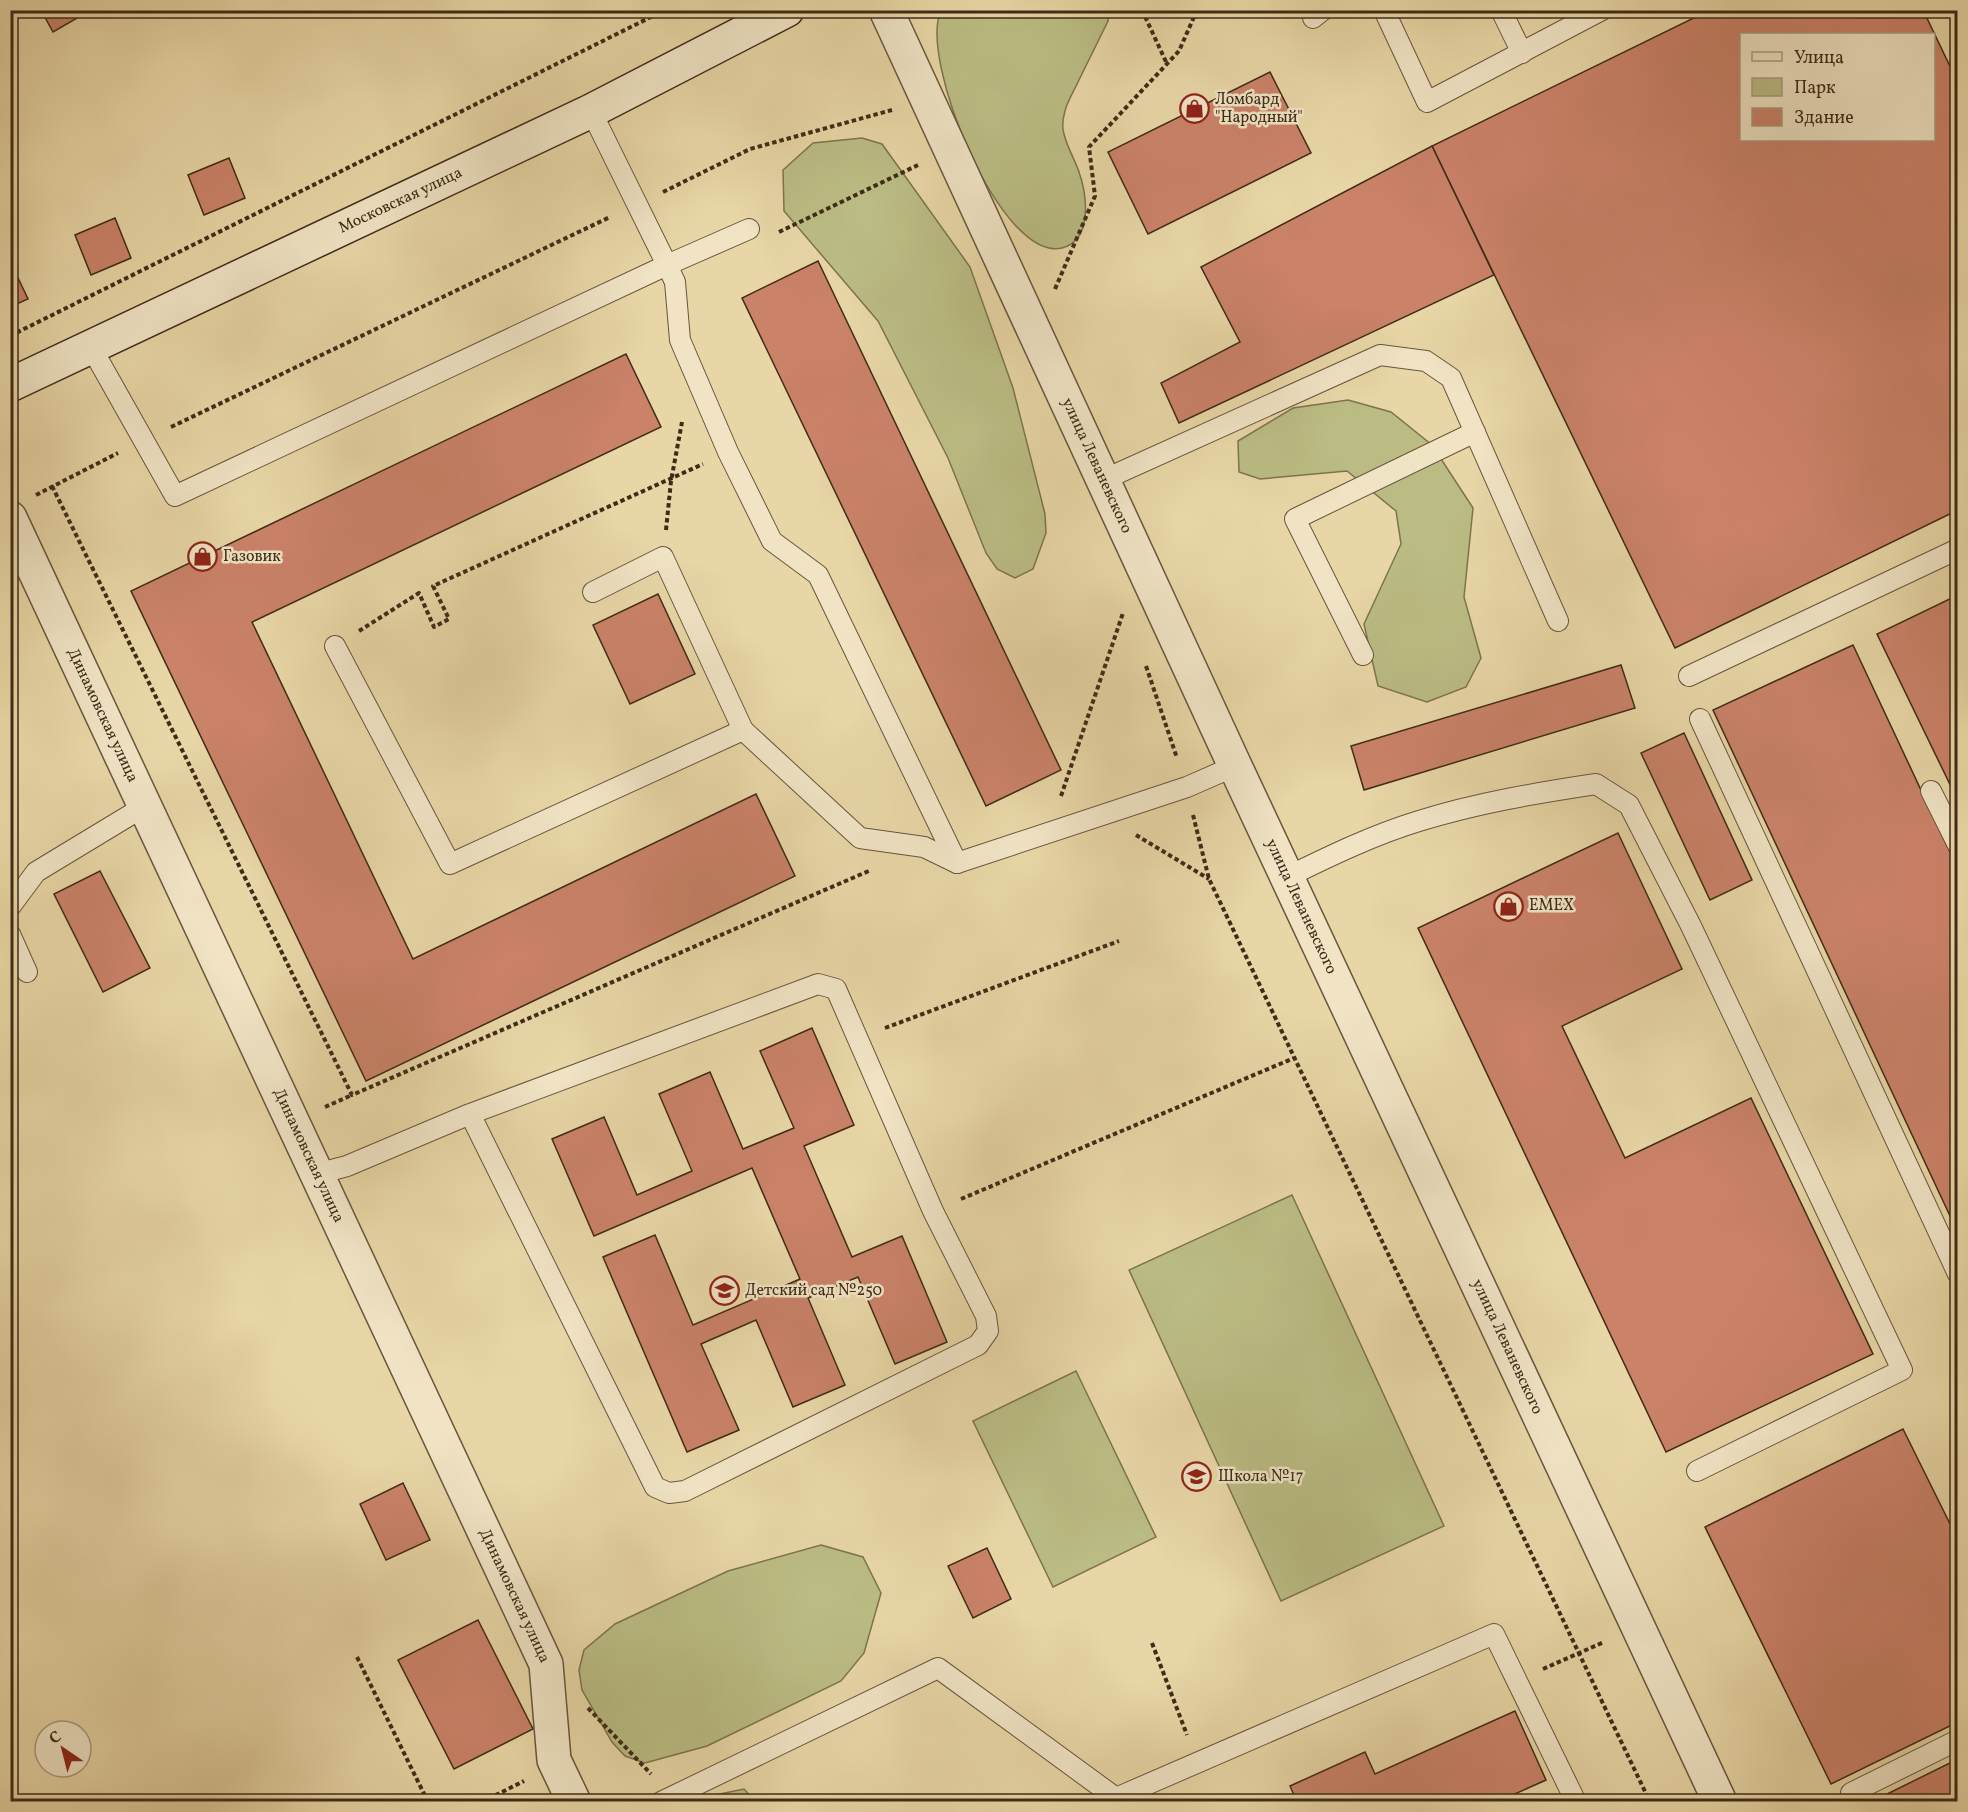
<svg xmlns="http://www.w3.org/2000/svg" width="1968" height="1812" viewBox="0 0 1968 1812" font-family="Vollkorn,serif">
  <style>
    .green { fill: #babc83; stroke: #7c744e; stroke-width: 1.5 }
    .building { fill: #ca8269; stroke: #3e2b18; stroke-width: 1.5; fill-rule: evenodd }
    .lines { fill: none; stroke-linecap: round; stroke-linejoin: round }
    .lane-casing { stroke: #68563c; stroke-width: 22 }
    .street-casing { stroke: #68563c; stroke-width: 36 }
    .secondary-casing { stroke: #3e2b18; stroke-width: 36 }
    .path { stroke: #3e2b18; stroke-width: 4; stroke-dasharray: 4.5 3; stroke-linecap: butt }
    .lane { stroke: #f0e4c5; stroke-width: 20 }
    .street { stroke: #f0e4c5; stroke-width: 33 }
    .secondary { stroke: #f0e4c5; stroke-width: 33 }
    .labels { text-anchor: middle; dominant-baseline: central; stroke-width: 5; stroke-linejoin: round; paint-order: stroke }
    .poi-label { font-size: 16px; fill: #3e2b18; stroke: #f0e4c5; text-anchor: start }
    .street-label { font-size: 16px; fill: #3e2b18; stroke: #f0e4c5 }
  </style>
  <rect width="100%" height="100%" fill="#e8d6a6"/>
  <filter id="stains"><feTurbulence type="fractalNoise" baseFrequency=".00333" numOctaves="4"/><feColorMatrix values="0 0 0 0 .2 0 0 0 0 .09 0 0 0 0 .02 0 0 0 .5 -.17"/></filter>
  <radialGradient id="worn" r=".72"><stop offset=".6" stop-color="#630" stop-opacity="0"/><stop offset="1" stop-color="#630" stop-opacity=".3"/></radialGradient>
  <g class="green">
    <path d="M941,11H1109L1108,21C1098,41 1088,62 1078,82C1074,91 1067,102 1065,111C1063,118 1062,128 1064,134C1067,147 1075,160 1079,172C1087,195 1093,240 1062,248C1001,263 918,58 941,11Z"/>
    <polygon points="862,138 882,144 970,267 1013,388 1045,514 1046,533 1033,569 1015,578 997,569 986,553 948,458 878,321 784,211 783,170 813,143"/>
    <polygon points="1348,400 1391,412 1432,445 1473,508 1464,597 1481,658 1466,687 1427,702 1378,686 1364,624 1401,544 1396,511 1347,471 1260,479 1239,472 1238,441 1293,408"/>
    <polygon points="1292,1195 1444,1526 1281,1601 1129,1270"/>
    <polygon points="1076,1371 1156,1537 1053,1587 973,1421"/>
    <polygon points="821,1545 863,1557 881,1593 864,1653 841,1681 707,1746 645,1763 625,1756 612,1742 582,1690 579,1670 584,1650 615,1624 728,1571"/>
    <polygon points="744,1789 755,1801 698,1801 705,1797"/>
  </g>
  <g class="building">
    <polygon points="41,10 91,10 53,32"/>
    <path d="M1710,10H1923L1958,83V510L1675,648L1432,146ZM1742,34H1934V140H1742Z"/>
    <polygon points="1270,72 1311,153 1148,234 1108,152"/>
    <polygon points="1432,146 1494,275 1179,423 1161,383 1240,342 1201,267"/>
    <polygon points="229,158 245,198 204,215 188,175"/>
    <polygon points="115,218 131,258 91,275 75,235"/>
    <polygon points="10,261 28,299 10,307"/>
    <polygon points="818,261 1061,770 986,806 742,298"/>
    <polygon points="626,354 661,427 252,622 413,959 756,794 795,876 366,1081 131,591"/>
    <polygon points="658,594 695,674 630,704 593,625"/>
    <polygon points="1958,595 1958,801 1877,634"/>
    <polygon points="1853,645 1958,869 1958,1233 1713,710"/>
    <polygon points="1621,665 1635,708 1364,790 1351,746"/>
    <polygon points="1684,733 1752,880 1710,900 1641,753"/>
    <polygon points="1618,833 1682,969 1562,1026 1625,1158 1751,1098 1873,1354 1666,1452 1418,928"/>
    <polygon points="100,871 150,968 103,992 54,894"/>
    <polygon points="812,1028 854,1125 804,1146 852,1257 902,1236 947,1342 895,1364 858,1277 808,1298 845,1385 793,1407 756,1320 701,1344 739,1430 687,1452 603,1257 655,1235 693,1325 800,1279 752,1168 594,1236 552,1139 604,1117 637,1195 692,1171 659,1094 710,1072 743,1149 794,1128 760,1051"/>
    <polygon points="1903,1429 1958,1540 1958,1722 1831,1784 1705,1527"/>
    <polygon points="403,1483 430,1540 386,1560 360,1504"/>
    <polygon points="987,1548 1011,1599 973,1618 948,1566"/>
    <polygon points="478,1620 533,1729 454,1769 398,1660"/>
    <polygon points="1515,1711 1546,1780 1497,1802 1297,1802 1290,1786 1365,1752 1375,1774"/>
    <polygon points="1958,1759 1958,1802 1871,1802"/>
  </g>
  <g class="lines">
    <defs>
      <g id="lane">
        <polyline points="1384,10 1427,102 1602,10"/>
        <polyline points="1501,10 1522,53"/>
        <polyline points="1313,18 1323,10"/>
        <polyline points="749,229 667,265 675,282 680,340 728,452 772,541 818,575 957,863"/>
        <polyline points="91,347 175,496 667,265 591,111"/>
        <polyline points="1103,480 1380,355 1426,361 1451,378 1558,621"/>
        <polyline points="593,592 663,557 743,730"/>
        <polyline points="335,646 450,864 743,730 860,838 924,847 957,863 1187,787 1235,766"/>
        <polyline points="1363,655 1295,519 1475,432"/>
        <polyline points="1689,676 1958,549"/>
        <polyline points="1700,719 1958,1274"/>
        <polyline points="1931,791 1958,845"/>
        <path d="M1287,877C1330,856 1373,835 1419,821C1477,803 1536,793 1596,784L1629,805L1691,926L1902,1370L1697,1471"/>
        <polyline points="10,907 36,872 145,806"/>
        <polyline points="10,934 27,972"/>
        <polyline points="317,1174 347,1166 470,1114 818,984 836,989 933,1211 986,1316 988,1331 978,1345 685,1491 669,1493 655,1487 470,1114"/>
        <polyline points="1851,1793 1958,1740"/>
        <polyline points="661,1802 938,1668 1116,1798 1494,1634 1576,1802"/>
      </g>
      <g id="street">
        <path id="s1" d="M886,10L1235,766L1720,1802"/>
        <path id="s2" d="M10,518L546,1664L554,1760L574,1802"/>
      </g>
      <g id="secondary">
        <path id="s3" d="M10,385L591,111L787,10"/>
      </g>
    </defs>
    <use href="#lane" class="lane-casing"/>
    <use href="#street" class="street-casing"/>
    <use href="#secondary" class="secondary-casing"/>
    <g class="path">
      <polyline points="1142,10 1167,64"/>
      <polyline points="663,192 750,149 892,110"/>
      <polyline points="779,232 918,165"/>
      <polyline points="1055,289 1095,196 1089,147 1179,51 1197,10"/>
      <polyline points="10,336 665,10"/>
      <polyline points="171,427 610,217"/>
      <polyline points="52,486 352,1095 871,870"/>
      <polyline points="36,495 118,453"/>
      <polyline points="666,530 671,481 682,422"/>
      <polyline points="359,631 419,593 434,627 449,619 433,586 703,464"/>
      <polyline points="1146,666 1177,758"/>
      <polyline points="1061,796 1123,613"/>
      <polyline points="1193,815 1209,879 1650,1802"/>
      <polyline points="1136,835 1209,879"/>
      <polyline points="885,1028 1119,941"/>
      <polyline points="325,1107 352,1095"/>
      <polyline points="961,1199 1294,1058"/>
      <polyline points="1152,1643 1187,1735"/>
      <polyline points="357,1657 428,1802"/>
      <polyline points="1543,1669 1604,1642"/>
      <polyline points="588,1708 651,1774"/>
      <polyline points="482,1802 524,1781"/>
    </g>
    <use href="#lane" class="lane"/>
    <use href="#street" class="street"/>
    <use href="#secondary" class="secondary"/>
  </g>
  <defs>
    <symbol id="shop-ring" viewBox="-11 -11 22 22"><circle r="9.5" fill="#f0e4c5" stroke="#8f2418" stroke-width="1.5"/><path d="M-5-2.5h2.3a2.7 3.5 0 0 1 5.4 0H5L5.5 6h-11ZM-1.5-2.5h3a1.5 2.3 0 0 0-3 0Z" fill="#8f2418"/></symbol>
    <symbol id="school-ring" viewBox="-11 -11 22 22"><circle r="9.5" fill="#f0e4c5" stroke="#8f2418" stroke-width="1.5"/><path d="M0-5L7-2L0 1L-7-2ZM-4 1L0 2.5L4 1V4Q0 6-4 4Z" fill="#8f2418"/></symbol>
  </defs>
  <g fill-rule="evenodd">
    <use href="#shop-ring" x="1178" y="92" width="33" height="33"/>
    <use href="#shop-ring" x="186" y="540" width="33" height="33"/>
    <use href="#shop-ring" x="1492" y="890" width="33" height="33"/>
    <use href="#school-ring" x="708" y="1274" width="33" height="33"/>
    <use href="#school-ring" x="1180" y="1460" width="33" height="33"/>
  </g>
  <g class="labels">
    <g class="poi-label">
      <text x="1215" y="100">Ломбард<tspan x="1215" dy="18">"Народный"</tspan></text>
      <text x="223" y="557">Газовик</text>
      <text x="1529" y="906">EMEX</text>
      <text x="745" y="1291">Детский сад №250</text>
      <text x="1218" y="1477">Школа №17</text>
    </g>
    <g class="street-label">
      <text stroke="none"><textPath href="#s3" startOffset="432">Московская улица</textPath></text>
      <text stroke="none"><textPath href="#s1" startOffset="502">улица Леваневского</textPath></text>
      <text stroke="none"><textPath href="#s2" startOffset="218">Динамовская улица</textPath></text>
      <text stroke="none"><textPath href="#s1" startOffset="988">улица Леваневского</textPath></text>
      <text stroke="none"><textPath href="#s2" startOffset="704">Динамовская улица</textPath></text>
      <text stroke="none"><textPath href="#s1" startOffset="1474">улица Леваневского</textPath></text>
      <text stroke="none"><textPath href="#s2" startOffset="1190">Динамовская улица</textPath></text>
    </g>
  </g>
  <rect width="1968" height="1812" fill="none" stroke="#e8d6a6" stroke-width="36"/>
  <rect x="12" y="12" width="1944" height="1788" fill="none" stroke="#3e2b18" stroke-width="3"/>
  <rect x="18" y="18" width="1932" height="1776" fill="none" stroke="#3e2b18" stroke-width="1.5"/>
  <rect x="1740" y="33" width="195" height="108" fill="#f0e4c5" stroke="#a99a80" stroke-width="1.5"/>
  <rect x="1752" y="52" width="30" height="9" fill="#f0e4c5" stroke="#a99a80" stroke-width="1.5"/>
  <text x="1794" y="63" font-size="18" fill="#3e2b18">Улица</text>
  <rect x="1752" y="78" width="30" height="18" fill="#babc83" stroke="#a99a80" stroke-width="1.5"/>
  <text x="1794" y="93" font-size="18" fill="#3e2b18">Парк</text>
  <rect x="1752" y="108" width="30" height="18" fill="#ca8269" stroke="#a99a80" stroke-width="1.5"/>
  <text x="1794" y="123" font-size="18" fill="#3e2b18">Здание</text>
  <g transform="translate(63 1749) rotate(325)"><circle r="28" fill="#f0e4c5" stroke="#a99a80" stroke-width="1.5"/>
  <path d="M0-4.5L10 22L0 15L-10 22Z" fill="#8f2418"/>
  <text y="-9" font-size="16" font-weight="bold" text-anchor="middle" fill="#3e2b18">С</text>
  </g>
  <rect width="100%" height="100%" filter="url(#stains)"/>
  <rect width="100%" height="100%" fill="url(#worn)"/>
</svg>
